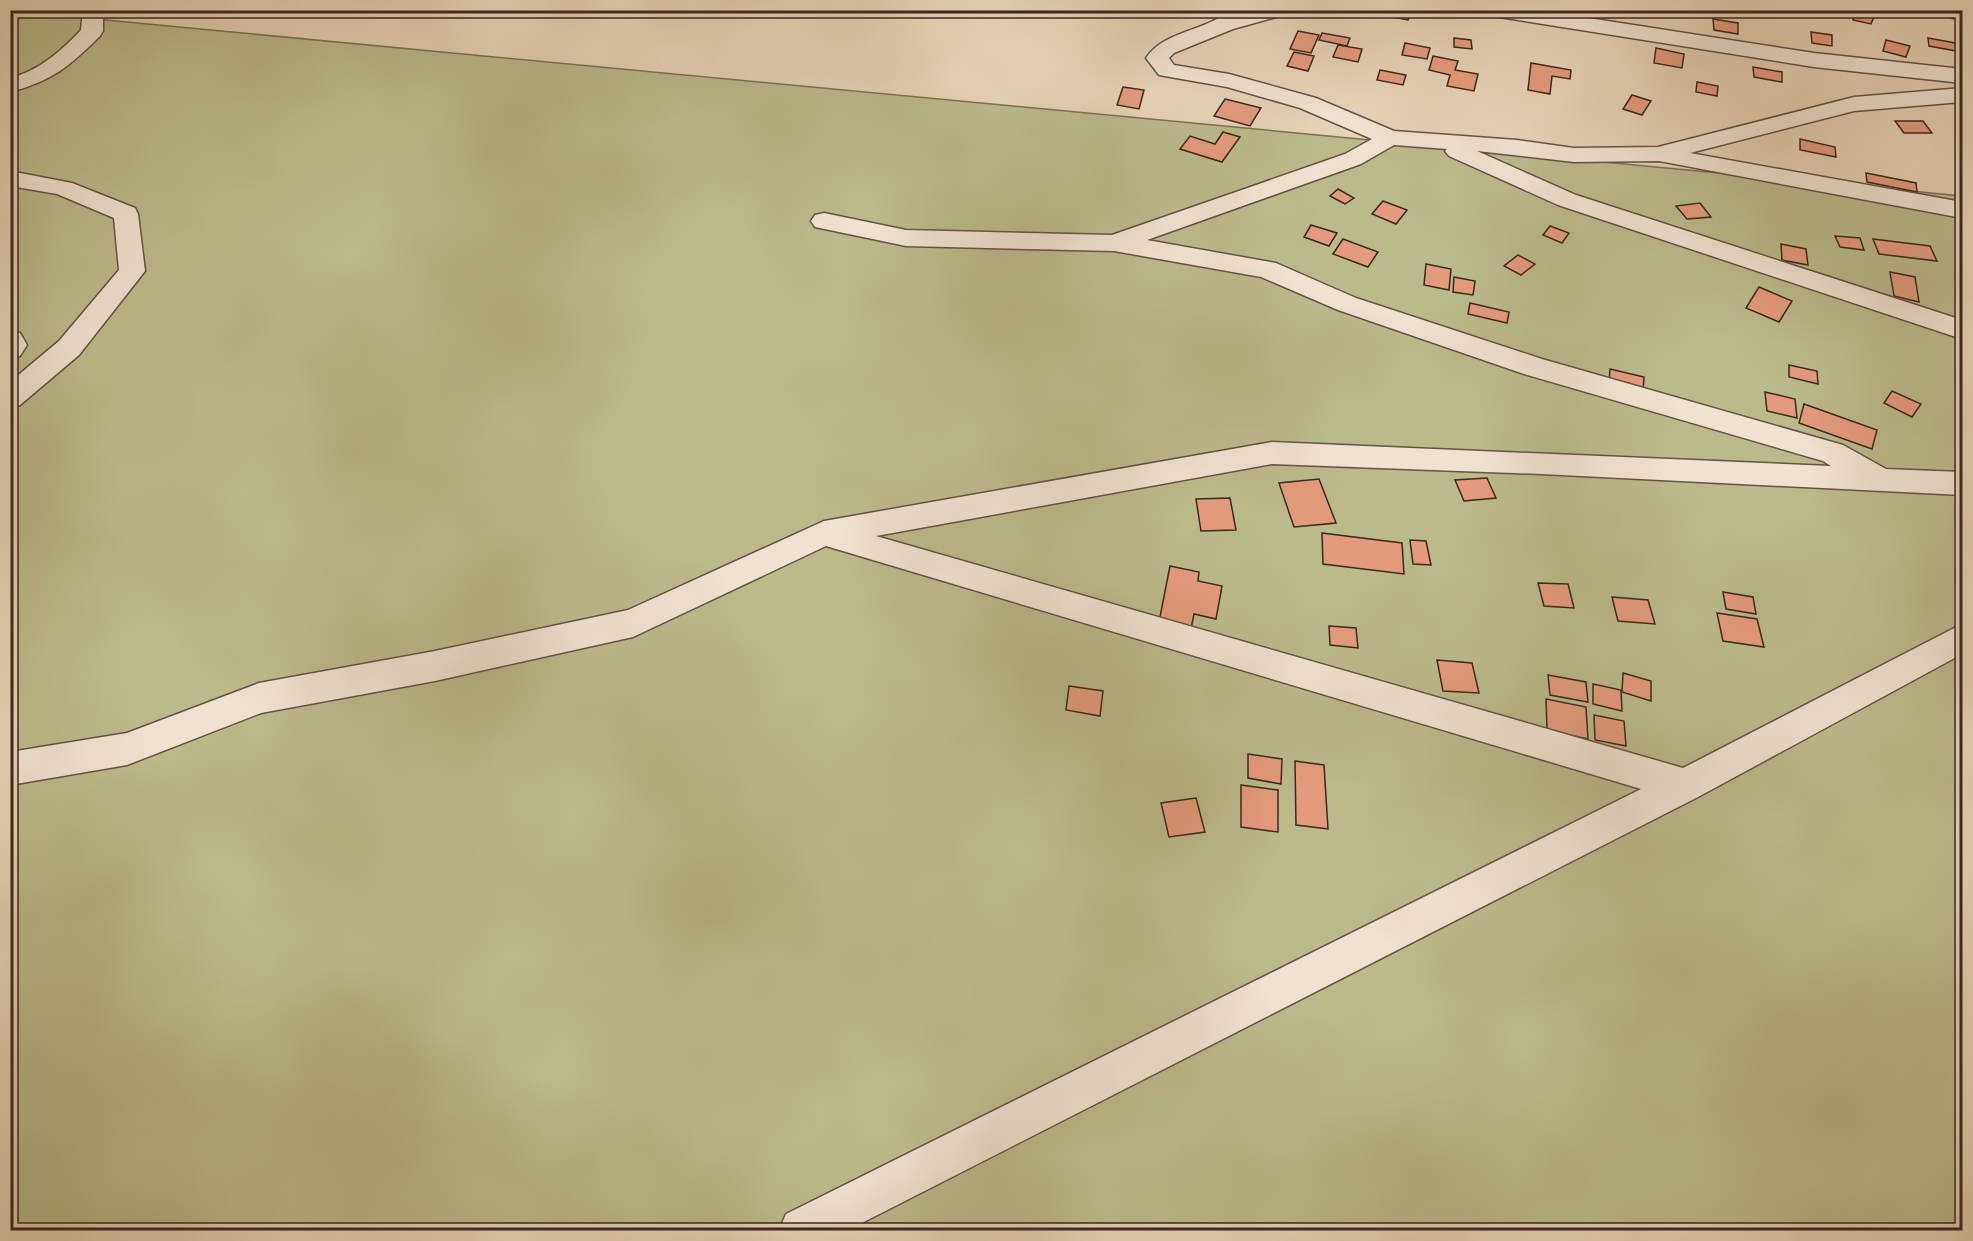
<svg xmlns="http://www.w3.org/2000/svg" width="1973" height="1241" viewBox="0 0 1973 1241" font-family="'IM FELL DW Pica',serif">
  <style>
    .green { fill: #baba8b; stroke: #7a7156; stroke-width: 1.5 }
    .building { fill: #e49b7d; stroke: #3a2820; stroke-width: 1.5 }
    .lines { fill: none; stroke-linecap: round; stroke-linejoin: round }
    .minor-casing { stroke: #655246; stroke-width: 3 }
    .minor { fill: #efe2d0; fill-rule: evenodd }
  </style>
  <rect width="100%" height="100%" fill="#e7d2b6"/>
  <filter id="stains"><feTurbulence type="fractalNoise" baseFrequency=".00333" numOctaves="4"/><feColorMatrix values="0 0 0 0 .2 0 0 0 0 .09 0 0 0 0 .02 0 0 0 .5 -.17"/></filter>
  <radialGradient id="worn" r=".72"><stop offset=".6" stop-color="#630" stop-opacity="0"/><stop offset="1" stop-color="#630" stop-opacity=".3"/></radialGradient>
  <polygon class="green" points="10,11 1962,196 1962,1230 11,1230"/>
  <g class="building">
    <polygon points="1383,10 1411,10 1408,20 1381,15"/>
    <polygon points="1855,12 1874,17 1871,24 1853,20"/>
    <polygon points="1713,19 1738,23 1738,34 1714,30"/>
    <polygon points="1298,31 1319,35 1311,53 1290,49"/>
    <polygon points="1811,32 1832,35 1832,46 1812,43"/>
    <polygon points="1322,33 1350,38 1347,46 1319,40"/>
    <polygon points="1454,38 1471,40 1472,49 1454,47"/>
    <polygon points="1928,38 1961,44 1962,52 1929,46"/>
    <polygon points="1886,40 1910,46 1906,57 1883,51"/>
    <polygon points="1405,43 1430,48 1427,59 1402,55"/>
    <polygon points="1338,45 1362,49 1358,62 1333,57"/>
    <polygon points="1656,48 1684,54 1682,68 1654,63"/>
    <polygon points="1294,52 1314,56 1308,71 1287,66"/>
    <polygon points="1433,56 1458,61 1455,70 1478,74 1474,91 1447,86 1450,75 1429,70"/>
    <polygon points="1531,63 1571,70 1570,79 1552,76 1550,94 1528,90"/>
    <polygon points="1753,67 1782,72 1782,82 1754,77"/>
    <polygon points="1380,70 1406,75 1403,85 1377,80"/>
    <polygon points="1697,82 1718,86 1717,96 1696,92"/>
    <polygon points="1123,87 1144,90 1139,109 1117,105"/>
    <polygon points="1632,95 1651,101 1642,115 1623,109"/>
    <polygon points="1225,99 1261,108 1250,126 1214,116"/>
    <polygon points="1895,121 1923,121 1932,133 1904,133"/>
    <polygon points="1223,132 1240,137 1222,162 1180,149 1190,136 1215,144"/>
    <polygon points="1800,139 1835,147 1836,157 1800,150"/>
    <polygon points="1866,173 1916,183 1917,192 1867,182"/>
    <polygon points="1338,189 1354,198 1345,204 1330,196"/>
    <polygon points="1383,201 1407,210 1396,224 1372,214"/>
    <polygon points="1700,203 1711,217 1687,219 1676,206"/>
    <polygon points="1311,225 1337,233 1329,246 1304,237"/>
    <polygon points="1550,226 1569,233 1562,243 1543,235"/>
    <polygon points="1835,236 1860,238 1864,250 1840,247"/>
    <polygon points="1343,239 1378,252 1368,267 1333,254"/>
    <polygon points="1873,239 1930,246 1937,261 1879,254"/>
    <polygon points="1781,244 1806,249 1808,265 1782,260"/>
    <polygon points="1518,255 1535,264 1521,275 1504,266"/>
    <polygon points="1426,264 1451,269 1449,290 1424,285"/>
    <polygon points="1890,272 1915,277 1919,302 1894,296"/>
    <polygon points="1454,277 1475,281 1473,295 1453,292"/>
    <polygon points="1759,287 1792,301 1779,322 1746,308"/>
    <polygon points="1470,303 1509,312 1507,323 1468,314"/>
    <polygon points="1789,365 1817,371 1818,384 1789,377"/>
    <polygon points="1610,369 1644,377 1643,391 1609,383"/>
    <polygon points="1892,391 1921,404 1912,417 1884,403"/>
    <polygon points="1765,392 1795,399 1797,418 1767,411"/>
    <polygon points="1804,404 1877,430 1872,449 1799,423"/>
    <polygon points="1487,478 1496,498 1464,501 1455,480"/>
    <polygon points="1319,479 1336,523 1294,527 1279,483"/>
    <polygon points="1230,498 1236,530 1201,531 1196,499"/>
    <polygon points="1322,533 1402,543 1404,574 1323,564"/>
    <polygon points="1410,540 1426,541 1431,565 1413,564"/>
    <polygon points="1170,566 1199,572 1198,581 1222,586 1216,619 1194,614 1191,629 1159,622"/>
    <polygon points="1538,583 1568,584 1574,608 1544,606"/>
    <polygon points="1723,592 1753,597 1756,614 1726,609"/>
    <polygon points="1612,597 1648,600 1655,624 1618,621"/>
    <polygon points="1717,613 1757,619 1764,647 1723,641"/>
    <polygon points="1329,626 1356,628 1358,648 1330,645"/>
    <polygon points="1437,660 1472,663 1479,693 1443,691"/>
    <polygon points="1623,673 1651,681 1651,701 1622,692"/>
    <polygon points="1548,675 1586,682 1588,702 1550,695"/>
    <polygon points="1593,684 1621,690 1622,711 1593,704"/>
    <polygon points="1069,686 1103,691 1100,716 1066,710"/>
    <polygon points="1546,699 1586,707 1588,739 1547,730"/>
    <polygon points="1594,715 1624,721 1626,746 1595,740"/>
    <polygon points="1248,754 1282,759 1281,784 1248,778"/>
    <polygon points="1295,761 1324,765 1328,829 1296,825"/>
    <polygon points="1241,785 1278,790 1278,832 1241,827"/>
    <polygon points="1196,798 1205,832 1169,837 1161,803"/>
  </g>
  <g class="lines">
    <defs>
      <g id="minor">
        <path d="M83,10H103V31L100,36C70,66 52,81 10,92V78C39,71 61,51 81,30Z"/>
        <path d="M1230,10H1290L1287,14L1233,29L1174,53L1169,58L1174,65L1229,74L1316,98L1394,131L1517,140L1574,148L1658,147L1854,97L1962,88V102L1854,111L1690,153L1962,202V218L1659,161L1574,162L1477,151L1576,195L1962,320V339L1558,205L1449,156L1445,151L1447,149L1394,145L1361,164L1147,240L1276,263L1356,298L1542,359L1843,445L1886,469L1962,472V495L1541,474L1272,464L876,536L1683,768L1962,624V654L1698,797L848,1230H779L786,1214L1641,789L826,546L633,637L435,681L261,713L127,765L10,785V752L127,733L259,683L435,651L628,610L824,521L1272,442L1831,466L1823,461L1524,374L1338,310L1261,277L1114,251L906,246L815,227L811,221L815,215L824,213L906,230L1112,235L1345,154L1372,139L1300,108L1227,87L1159,75L1146,58C1165,30 1205,32 1230,10Z"/>
        <polygon points="1483,10 1537,10 1814,53 1962,69 1962,83 1814,67 1493,16 1486,14"/>
        <polygon points="1938,10 1962,10 1962,21 1941,14"/>
        <polygon points="10,171 72,183 135,208 138,214 145,271 79,355 20,405 10,408 10,382 59,341 119,270 114,218 57,194 10,186"/>
        <polygon points="10,331 20,333 27,345 20,356 10,359"/>
      </g>
    </defs>
    <use href="#minor" class="minor-casing"/>
    <use href="#minor" class="minor"/>
  </g>
  <rect width="1973" height="1241" fill="none" stroke="#e7d2b6" stroke-width="36"/>
  <rect x="12" y="12" width="1949" height="1217" fill="none" stroke="#3a2820" stroke-width="3"/>
  <rect x="18" y="18" width="1937" height="1205" fill="none" stroke="#3a2820" stroke-width="1.5"/>
  <rect width="100%" height="100%" filter="url(#stains)"/>
  <rect width="100%" height="100%" fill="url(#worn)"/>
</svg>
